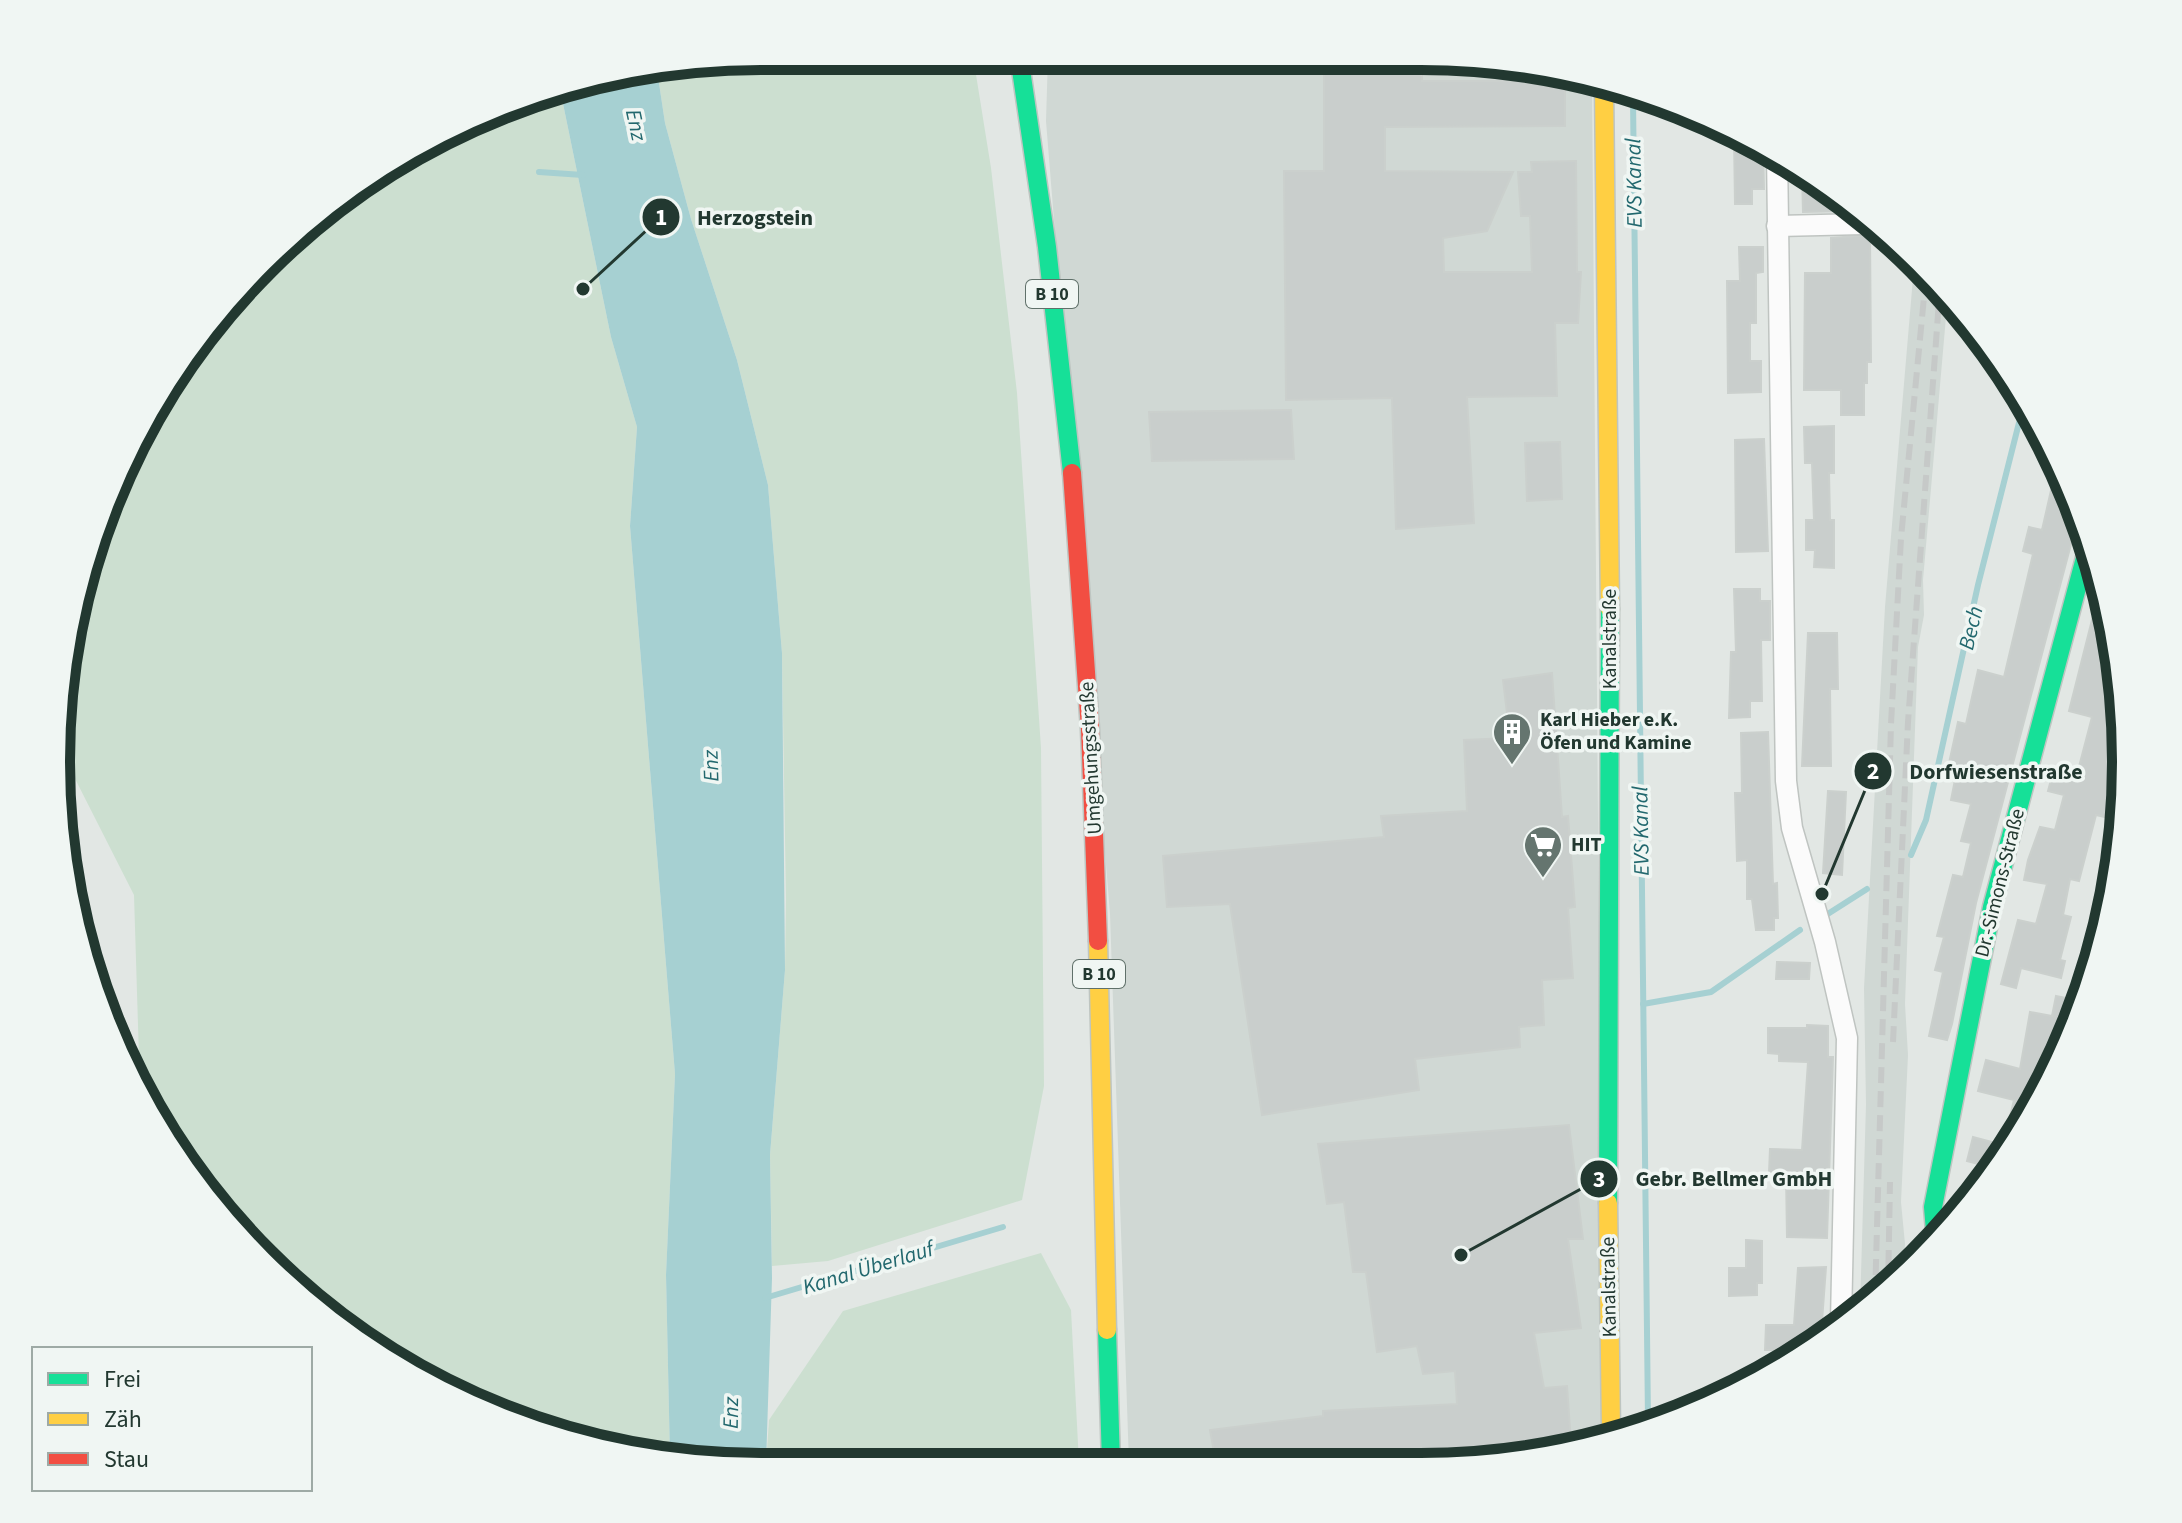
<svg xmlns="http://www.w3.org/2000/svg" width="2182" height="1523" viewBox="0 0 2182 1523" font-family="'Source Sans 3',sans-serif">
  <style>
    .built { fill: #d0d8d4 }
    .green { fill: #ccdfd0 }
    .water { fill: #a6d0d2 }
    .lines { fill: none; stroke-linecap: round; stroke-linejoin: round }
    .stream { stroke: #a6d0d2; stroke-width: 6 }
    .building { fill: #c9cecc; stroke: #cbd0cd; stroke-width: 2 }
    .street-casing { stroke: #bfc4c1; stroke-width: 23 }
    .fast-casing { stroke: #bec5c1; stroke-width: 21 }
    .slow-casing { stroke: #bec5c1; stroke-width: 21 }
    .jam-casing { stroke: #bec5c1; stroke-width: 21 }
    .street { stroke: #fbfbfb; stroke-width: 20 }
    .fast { stroke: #16e098; stroke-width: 18 }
    .slow { stroke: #ffcf43; stroke-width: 18 }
    .jam { stroke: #f24e42; stroke-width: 18 }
    .rail { stroke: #c6c9c8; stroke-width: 6; stroke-dasharray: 16 8; stroke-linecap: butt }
    .labels { text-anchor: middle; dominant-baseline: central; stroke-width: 7; stroke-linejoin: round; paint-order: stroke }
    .shield { fill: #f0f6f3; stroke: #60716a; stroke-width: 2 }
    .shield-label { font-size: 18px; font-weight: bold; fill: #223830 }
    .street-label { font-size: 20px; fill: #223830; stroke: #f0f6f3 }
    .poi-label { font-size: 20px; font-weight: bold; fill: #223830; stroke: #f0f6f3; text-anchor: start }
    .water-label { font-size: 22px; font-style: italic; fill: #22686e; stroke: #f0f6f3 }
    .rim { fill: none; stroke: #223830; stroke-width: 10 }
    .leader { fill: none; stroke: #223830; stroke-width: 3 }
    .callout-dot { fill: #223830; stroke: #f0f6f3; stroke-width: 3 }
    .mark-label { font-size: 24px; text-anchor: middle; font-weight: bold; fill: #fff }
    .callout-label { font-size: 22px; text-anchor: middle; font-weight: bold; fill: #223830; stroke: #f0f6f3; stroke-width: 7; stroke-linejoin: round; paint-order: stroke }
  </style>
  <rect width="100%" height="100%" fill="#e2e7e4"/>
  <g class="built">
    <polygon points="1048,56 1421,56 1559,70 1592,82 1603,1434 1513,1461 1129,1463 1110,914 1046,121"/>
    <polygon points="1914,266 1948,294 1923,580 1924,615 1918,647 1905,1004 1908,1055 1901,1202 1905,1244 1903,1273 1886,1292 1860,1309 1866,1104 1864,988 1885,607"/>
  </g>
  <g class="green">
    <polygon points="762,56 973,56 991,168 1017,393 1041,748 1044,1086 1022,1200 828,1261 772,1266 770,1155 785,970 786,899 782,653 768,485 737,360 691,219 665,123 657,70"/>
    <polygon points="560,89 611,337 637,427 630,526 675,1074 666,1275 670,1458 579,1443 450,1394 332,1321 231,1227 140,1090 134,895 62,753 62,669 110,491 231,297 370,175"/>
    <polygon points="1041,1253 1071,1310 1079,1463 766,1465 769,1420 843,1311"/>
  </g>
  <polygon class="water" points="657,70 665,123 691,219 737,360 768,485 782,653 785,970 770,1155 772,1278 766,1465 716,1466 670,1458 666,1275 675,1074 630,526 637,427 611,337 560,89 578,80"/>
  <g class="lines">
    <g class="stream">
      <polyline points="1633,98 1648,1420"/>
      <polyline points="539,172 583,175"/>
      <polyline points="1911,855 1926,820 1978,585 2025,399"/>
      <polyline points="1823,917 1867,889"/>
      <polyline points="1643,1004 1711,992 1800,930"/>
      <polyline points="765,1298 1003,1227"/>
    </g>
  </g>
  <g class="building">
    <polygon points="1422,65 1422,81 1517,81 1517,66 1565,72 1565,126 1385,127 1385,171 1513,172 1487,231 1443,238 1444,272 1532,272 1530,216 1521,216 1518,172 1532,172 1531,162 1576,161 1577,272 1581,272 1578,323 1555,323 1557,396 1467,397 1474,523 1396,529 1392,398 1286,400 1284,171 1324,171 1324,66"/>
    <polygon points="1734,136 1763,147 1764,189 1752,189 1752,204 1735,204"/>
    <polygon points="1802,174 1846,210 1847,211 1803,212"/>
    <polygon points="1870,235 1871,362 1867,362 1867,383 1864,383 1864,415 1841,415 1841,390 1804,390 1805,273 1831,273 1831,238"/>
    <polygon points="1739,247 1763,247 1763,272 1756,273 1756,323 1750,323 1750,361 1761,361 1761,392 1728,393 1727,281 1740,281"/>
    <polygon points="1291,410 1294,459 1152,461 1149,412"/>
    <polygon points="1834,426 1834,473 1829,473 1830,520 1834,520 1834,568 1814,567 1815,550 1806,550 1806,520 1814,520 1812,463 1805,463 1804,427"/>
    <polygon points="1764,439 1768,551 1736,552 1735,440"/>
    <polygon points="1560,442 1562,499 1527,501 1525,443"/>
    <polygon points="2057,464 2079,514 1976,903 1952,1024 1947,1040 1929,1036 1943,972 1935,970 1944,937 1937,936 1953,875 1963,877 1971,843 1961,841 1971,804 1951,800 1955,780 1946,777 1958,722 1966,724 1978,670 2004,677 2033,554 2023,551 2029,527 2042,530"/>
    <polygon points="1734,589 1760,589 1760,601 1770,601 1770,640 1761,640 1762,701 1750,701 1750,717 1729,718 1731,652 1736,652"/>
    <polygon points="2095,608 2106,610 2101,642 2114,645 2120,669 2122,821 2096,815 2079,881 2070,879 2063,915 2071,917 2060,960 2065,961 2061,978 2021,968 2016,988 2001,984 2018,920 2036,924 2047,884 2024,880 2028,860 2040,827 2055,830 2064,795 2048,791 2052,776 2075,782 2092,717 2069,711"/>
    <polygon points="1808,633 1837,633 1838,689 1830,689 1831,766 1802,766"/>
    <polygon points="1552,673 1562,817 1568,816 1575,907 1568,908 1573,978 1542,980 1544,1025 1519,1027 1520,1047 1415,1059 1419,1090 1262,1115 1230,904 1167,907 1163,856 1384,837 1381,816 1467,811 1464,740 1510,738 1503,680"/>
    <polygon points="1768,732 1773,884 1777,883 1778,918 1774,918 1774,930 1756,930 1752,899 1747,899 1747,860 1737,861 1735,793 1742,793 1741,733"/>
    <polygon points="1828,791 1846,792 1842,875 1823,873"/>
    <polygon points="1777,962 1810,963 1809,979 1776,979"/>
    <polygon points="2056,996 2071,999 2070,1026 2065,1042 2052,1040 2040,1095 1994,1168 1967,1161 1973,1137 2003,1145 2014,1100 1978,1091 1986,1060 2020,1069 2030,1012 2052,1016"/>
    <polygon points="1807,1025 1828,1026 1828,1057 1833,1057 1827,1238 1787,1237 1786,1173 1769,1173 1770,1149 1802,1150 1808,1062 1779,1061 1779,1054 1768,1053 1768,1028 1807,1028"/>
    <polygon points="1569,1125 1583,1239 1568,1239 1581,1328 1534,1333 1544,1388 1567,1386 1571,1443 1513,1461 1216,1463 1210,1430 1323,1416 1323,1411 1457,1404 1455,1371 1423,1374 1417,1346 1377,1352 1366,1272 1353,1272 1344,1202 1327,1204 1318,1144"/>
    <polygon points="1746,1240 1762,1241 1762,1283 1757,1283 1757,1295 1729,1296 1729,1268 1746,1268"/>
    <polygon points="1826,1267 1821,1335 1784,1360 1784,1350 1765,1350 1766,1325 1794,1325 1798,1268"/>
  </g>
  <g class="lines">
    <defs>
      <g id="street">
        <polyline points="1777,154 1786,781 1792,828 1825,942 1847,1038 1841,1322"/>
        <polyline points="1777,226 1863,224"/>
      </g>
      <g id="fast">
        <polyline points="1019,56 1047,247 1072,473"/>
        <polyline points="1608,1203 1610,609"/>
        <polyline points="1935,1231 1933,1207 1992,907 2090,539"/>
        <polyline points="1107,1330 1111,1463"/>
      </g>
      <g id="slow">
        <polyline points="1604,87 1610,609"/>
        <polyline points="1098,941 1107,1330"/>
        <polyline points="1608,1203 1611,1431"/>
      </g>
      <polyline id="jam" points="1072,473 1090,729 1098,941"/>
    </defs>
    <use href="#street" class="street-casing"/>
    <use href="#fast" class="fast-casing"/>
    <use href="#slow" class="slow-casing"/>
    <use href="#jam" class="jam-casing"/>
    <use href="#street" class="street"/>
    <use href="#fast" class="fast"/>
    <use href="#slow" class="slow"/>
    <use href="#jam" class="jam"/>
    <g class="rail">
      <polyline points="1893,1042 1908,722 1940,287"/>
      <polyline points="1888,1290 1890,1182"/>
      <polyline points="1875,1299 1891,724 1901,538 1926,276"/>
    </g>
  </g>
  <defs>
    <symbol id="building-pin" viewBox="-11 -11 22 30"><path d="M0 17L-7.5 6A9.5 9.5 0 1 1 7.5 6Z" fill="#65756f" stroke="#f0f6f3"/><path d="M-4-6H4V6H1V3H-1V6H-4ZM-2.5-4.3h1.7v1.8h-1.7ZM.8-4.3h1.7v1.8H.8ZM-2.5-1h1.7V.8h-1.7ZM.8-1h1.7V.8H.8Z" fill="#fff"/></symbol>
    <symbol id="supermarket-pin" viewBox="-11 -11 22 30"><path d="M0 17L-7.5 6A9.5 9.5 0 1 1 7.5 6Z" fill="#65756f" stroke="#f0f6f3"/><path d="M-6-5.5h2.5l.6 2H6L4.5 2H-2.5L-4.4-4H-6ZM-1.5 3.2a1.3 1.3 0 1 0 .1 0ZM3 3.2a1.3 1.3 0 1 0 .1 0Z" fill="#fff"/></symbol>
  </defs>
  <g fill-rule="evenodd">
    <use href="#building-pin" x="1490" y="710" width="44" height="60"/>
    <use href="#supermarket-pin" x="1521" y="823" width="44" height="60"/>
  </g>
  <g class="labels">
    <g class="shield">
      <rect x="1026" y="280" width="52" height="28" rx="6"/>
      <rect x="1073" y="960" width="52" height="28" rx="6"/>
    </g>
    <g class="shield-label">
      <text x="1052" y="294">B 10</text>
      <text x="1099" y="974">B 10</text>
    </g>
    <g class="street-label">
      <text transform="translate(1610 639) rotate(-90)">Kanalstraße</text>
      <text transform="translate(1091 758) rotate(-93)">Umgehungsstraße</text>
      <text transform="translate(2000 883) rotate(-76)">Dr.-Simons-Straße</text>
      <text transform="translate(1609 1287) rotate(-91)">Kanalstraße</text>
    </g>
    <g class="poi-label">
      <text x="1540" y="720">Karl Hieber e.K.<tspan x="1540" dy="23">Öfen und Kamine</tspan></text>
      <text x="1571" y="845">HIT</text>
    </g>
    <g class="water-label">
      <text transform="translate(636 125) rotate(78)">Enz</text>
      <text transform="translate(1634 183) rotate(-91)">EVS Kanal</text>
      <text transform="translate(1971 628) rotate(-77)">Bech</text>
      <text transform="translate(711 766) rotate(-92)">Enz</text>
      <text transform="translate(1641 831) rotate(-91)">EVS Kanal</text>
      <text transform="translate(868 1268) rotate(-17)">Kanal Überlauf</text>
      <text transform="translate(731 1413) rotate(-89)">Enz</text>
    </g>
  </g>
  <path d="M0 0H2182V1523H0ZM761 70H1421A691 691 0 0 1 2112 761V762A691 691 0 0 1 1421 1453H761A691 691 0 0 1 70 762V761A691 691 0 0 1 761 70Z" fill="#f0f6f3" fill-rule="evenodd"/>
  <path class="rim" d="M761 70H1421A691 691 0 0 1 2112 761V762A691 691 0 0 1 1421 1453H761A691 691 0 0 1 70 762V761A691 691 0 0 1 761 70Z"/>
  <path class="leader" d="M583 289L661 217M1822 894L1873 771M1461 1255L1599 1179"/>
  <g class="callout-dot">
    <circle cx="583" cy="289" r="8"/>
    <circle cx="1822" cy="894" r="8"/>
    <circle cx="1461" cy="1255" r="8"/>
    <circle cx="661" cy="217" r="20"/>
    <circle cx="1873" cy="771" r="20"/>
    <circle cx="1599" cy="1179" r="20"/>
  </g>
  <g class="mark-label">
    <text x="661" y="225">1</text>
    <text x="1873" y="779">2</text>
    <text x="1599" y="1187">3</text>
  </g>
  <g class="callout-label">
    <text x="755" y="225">Herzogstein</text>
    <text x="1996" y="779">Dorfwiesenstraße</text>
    <text x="1734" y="1186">Gebr. Bellmer GmbH</text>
  </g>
  <rect x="32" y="1347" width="280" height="144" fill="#f0f6f3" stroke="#9eaaa5" stroke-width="2"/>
  <rect x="48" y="1373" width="40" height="12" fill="#16e098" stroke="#9eaaa5" stroke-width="2"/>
  <text x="104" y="1387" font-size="24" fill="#223830">Frei</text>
  <rect x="48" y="1413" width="40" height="12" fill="#ffcf43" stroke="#9eaaa5" stroke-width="2"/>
  <text x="104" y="1427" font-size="24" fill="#223830">Zäh</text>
  <rect x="48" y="1453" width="40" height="12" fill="#f24e42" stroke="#9eaaa5" stroke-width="2"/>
  <text x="104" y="1467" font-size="24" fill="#223830">Stau</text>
</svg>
